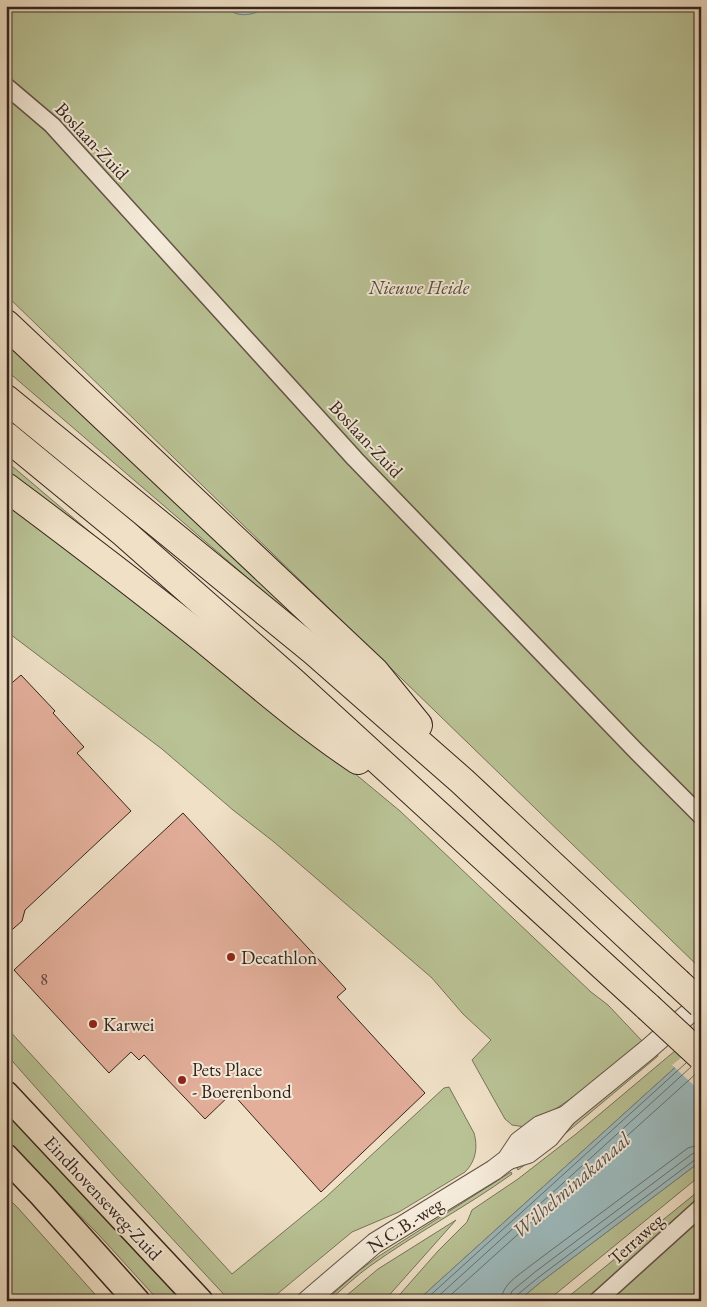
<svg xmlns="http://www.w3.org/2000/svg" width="707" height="1307" viewBox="0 0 707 1307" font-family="'EB Garamond',serif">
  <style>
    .green { fill: #b9c295; stroke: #777359 }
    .water { fill: #9dbbbe; stroke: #737f7e }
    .pier { fill: #efe0c6 }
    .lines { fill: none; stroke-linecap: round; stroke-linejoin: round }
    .shore { stroke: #69706e; stroke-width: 1 }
    .building { fill: #e3ae9a; stroke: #35241d }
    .minor-casing { stroke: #645347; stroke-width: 19 }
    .tertiary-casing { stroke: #645347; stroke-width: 22 }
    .primary-casing { stroke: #35241d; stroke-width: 28 }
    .motorway-casing { stroke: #35241d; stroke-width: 30 }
    .minor { stroke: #f5ebda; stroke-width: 16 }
    .tertiary { stroke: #f5ebda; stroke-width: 20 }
    .primary { stroke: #efe0c6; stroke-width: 25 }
    .motorway { stroke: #efe0c6; stroke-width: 28 }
    .motorway-bridge-casing { stroke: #35241d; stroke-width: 30; stroke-linecap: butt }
    .motorway-bridge { stroke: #efe0c6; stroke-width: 28 }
    .poi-dot { fill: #8f2418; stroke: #f5ebda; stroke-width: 2 }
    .labels { text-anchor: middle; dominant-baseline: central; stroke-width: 4; stroke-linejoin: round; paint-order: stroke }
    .number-label { font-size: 16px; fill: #60463c }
    .street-label { font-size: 19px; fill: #35241d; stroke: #f5ebda }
    .park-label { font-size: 19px; font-style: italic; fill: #564c3b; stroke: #f5ebda }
    .poi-label { font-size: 19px; fill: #35241d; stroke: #f5ebda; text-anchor: start }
    .water-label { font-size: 20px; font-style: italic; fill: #54514d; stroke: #f5ebda }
  </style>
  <rect width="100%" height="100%" fill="#efe0c6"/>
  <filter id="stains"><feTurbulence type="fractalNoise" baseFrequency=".004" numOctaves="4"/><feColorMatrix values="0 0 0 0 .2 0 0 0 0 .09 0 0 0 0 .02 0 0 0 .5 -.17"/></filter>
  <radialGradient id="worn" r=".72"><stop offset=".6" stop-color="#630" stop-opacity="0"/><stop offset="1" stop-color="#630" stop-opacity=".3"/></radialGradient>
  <g class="green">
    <polygon points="6,6 701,6 701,969 6,295"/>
    <polygon points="6,335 406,714 6,370"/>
    <polygon points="6,461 257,673 6,480"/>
    <path d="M6,497L190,637L400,811L591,992L608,1005L643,1042C606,1073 568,1104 525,1127L512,1125L505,1119L472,1060L491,1040L463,1014L432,978L274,842L233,810L162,749L6,631Z"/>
    <path d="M6,1027L232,1274L326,1197L444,1088L449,1087L474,1133C478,1147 476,1161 465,1172L399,1212L352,1232L276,1295C260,1293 246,1301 230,1301L116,1178L6,1054Z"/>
    <polygon points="701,1029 701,1044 417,1301 394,1301 438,1251 467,1222 472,1210 518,1179 576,1134"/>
    <polygon points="656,1052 658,1056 566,1133 518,1170 517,1168 535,1155"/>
    <polygon points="6,1106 191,1301 159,1301 98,1234 6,1140"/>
    <polygon points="701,1161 701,1175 547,1301 518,1301 542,1281"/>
    <path d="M511,1172L512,1174C466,1207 416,1233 370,1266C356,1276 342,1289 329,1301H325L360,1270L379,1256Z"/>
    <polygon points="701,1189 701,1195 587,1301 563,1301"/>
    <polygon points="6,1196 18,1208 101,1301 6,1301"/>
    <polygon points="701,1216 701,1301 609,1301"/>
    <polygon points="456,1220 384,1301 340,1301 378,1269"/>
  </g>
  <g class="water">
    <path d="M223,6H271C253,15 240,20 223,6Z"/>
    <polygon points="701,1044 701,1161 542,1281 518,1301 417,1301"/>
  </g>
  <polygon class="pier" points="701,1042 701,1092 672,1065"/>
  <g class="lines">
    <g class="shore">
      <polyline points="424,1301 686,1063"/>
      <polyline points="433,1301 691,1067"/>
      <polyline points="444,1301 699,1071"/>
      <path d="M501,1301C502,1284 518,1276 530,1266L688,1148L701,1144"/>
      <polyline points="509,1301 512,1291 535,1272 692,1154 701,1151"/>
      <polyline points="515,1301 517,1295 539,1277 696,1159 701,1158"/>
    </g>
  </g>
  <g class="building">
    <polygon points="21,675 55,711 53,713 84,747 77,753 131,811 25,910 22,921 6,935 6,688"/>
    <polygon points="183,813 346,989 337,997 425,1093 321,1192 232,1093 205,1119 144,1055 139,1060 131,1052 109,1073 14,970"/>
  </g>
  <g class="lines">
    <defs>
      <g id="minor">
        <polyline points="6,86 52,125 355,459 636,751 701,816"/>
        <polyline points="597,1301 701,1207"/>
      </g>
      <g id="tertiary">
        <polyline points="509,1159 528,1153 549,1137 566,1116 647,1050 701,1003"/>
        <polyline points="307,1301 375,1243 494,1170 507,1160 519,1142 540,1126 566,1116"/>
      </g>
      <g id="primary">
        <polyline points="6,1094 200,1301"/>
        <polyline points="6,1157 41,1194 137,1301"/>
      </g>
      <g id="motorway">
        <polyline points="6,324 375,672 418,725"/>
        <polyline points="6,399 315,652 462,781 677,982"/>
        <polyline points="6,436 124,533 294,683 648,1007"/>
        <path d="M6,487C73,537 140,588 205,640C255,681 304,724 358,760"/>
      </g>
    </defs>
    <use href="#minor" class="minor-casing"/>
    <use href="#tertiary" class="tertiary-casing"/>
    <use href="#primary" class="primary-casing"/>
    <use href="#motorway" class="motorway-casing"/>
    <use href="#minor" class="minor"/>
    <use href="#tertiary" class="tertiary"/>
    <use href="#primary" class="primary"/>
    <use href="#motorway" class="motorway"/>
    <defs>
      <g id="motorway-bridge">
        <polyline points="677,982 701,1004"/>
        <polyline points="648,1007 701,1056"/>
      </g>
    </defs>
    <use href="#motorway-bridge" class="motorway-bridge-casing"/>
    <use href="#motorway-bridge" class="motorway-bridge"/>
  </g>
  <g class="poi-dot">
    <circle cx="231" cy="957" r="5"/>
    <circle cx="93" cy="1024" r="5"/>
    <circle cx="182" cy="1080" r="5"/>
  </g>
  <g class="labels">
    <g class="number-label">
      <text x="44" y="979">8</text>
    </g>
    <g class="street-label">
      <text transform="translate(92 141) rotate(47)">Boslaan-Zuid</text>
      <text transform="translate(366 439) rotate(47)">Boslaan-Zuid</text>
      <text transform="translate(103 1198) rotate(47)">Eindhovenseweg-Zuid</text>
      <text transform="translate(405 1225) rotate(-33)">N.C.B.-weg</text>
      <text transform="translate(636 1239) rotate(-42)">Terraweg</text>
    </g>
    <g class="park-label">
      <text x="419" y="287">Nieuwe Heide</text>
    </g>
    <g class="poi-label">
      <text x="241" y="957">Decathlon</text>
      <text x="103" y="1024">Karwei</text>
      <text x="192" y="1069">Pets Place<tspan x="192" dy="22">- Boerenbond</tspan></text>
    </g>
    <g class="water-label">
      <text transform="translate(571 1185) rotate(-41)">Wilhelminakanaal</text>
    </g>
  </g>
  <rect width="707" height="1307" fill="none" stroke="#efe0c6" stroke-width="25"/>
  <rect x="8" y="8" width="692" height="1292" fill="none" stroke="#35241d" stroke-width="2.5"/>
  <rect x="12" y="12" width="682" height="1282" fill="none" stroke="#35241d"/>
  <rect width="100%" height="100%" filter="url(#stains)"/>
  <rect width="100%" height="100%" fill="url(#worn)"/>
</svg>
